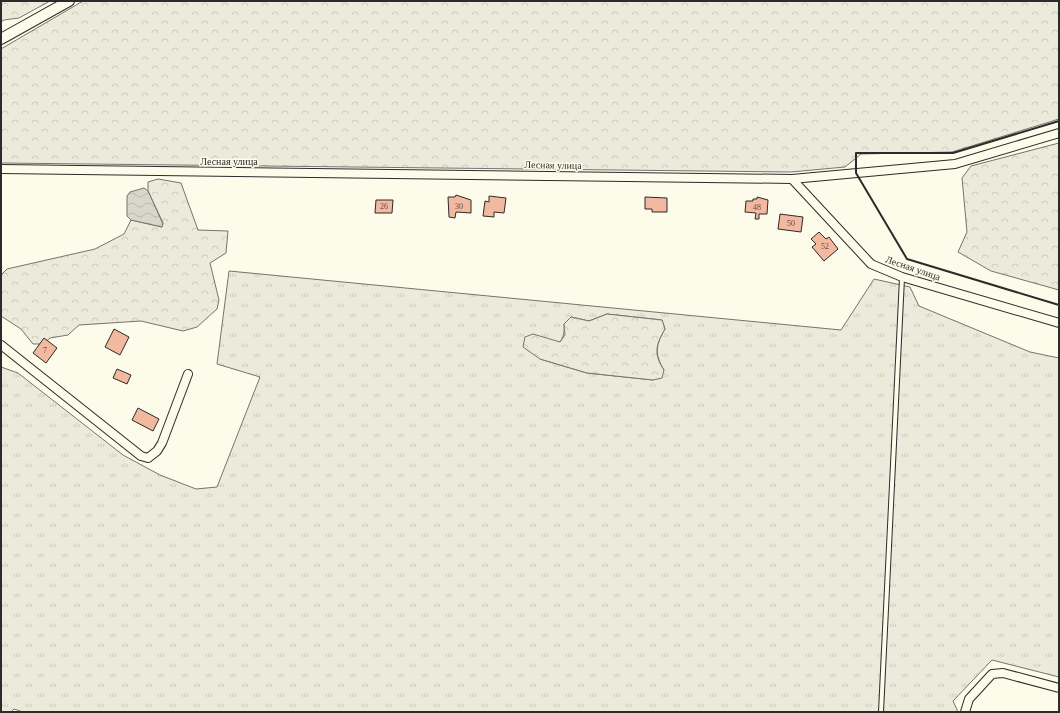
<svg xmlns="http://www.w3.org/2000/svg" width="1060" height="713" viewBox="0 0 1060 713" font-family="'Times New Roman',serif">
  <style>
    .grass { fill: url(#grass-tufts); stroke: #74746e; fill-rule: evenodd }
    .forest { fill: url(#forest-crowns); stroke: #74746e }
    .water { fill: url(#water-waves); stroke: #74746e }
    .building { fill: #f2b8a0; stroke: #2b2b2b }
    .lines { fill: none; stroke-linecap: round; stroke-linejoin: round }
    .service-casing { stroke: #2b2b2b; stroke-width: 6 }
    .minor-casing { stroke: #2b2b2b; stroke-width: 10 }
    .tertiary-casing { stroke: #2b2b2b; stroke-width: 12 }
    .service { stroke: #fdfbea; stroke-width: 4 }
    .minor { stroke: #fdfbea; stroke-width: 8 }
    .tertiary { stroke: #fdfbea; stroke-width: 10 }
    .wall { stroke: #2b2b2b; stroke-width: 2 }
    .labels { text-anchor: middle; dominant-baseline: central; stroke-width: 3; stroke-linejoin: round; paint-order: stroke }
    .number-label { font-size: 8px; fill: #5d4e48 }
    .street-label { font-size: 10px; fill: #2b2b2b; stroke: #fdfbea }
  </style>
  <defs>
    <pattern id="grass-tufts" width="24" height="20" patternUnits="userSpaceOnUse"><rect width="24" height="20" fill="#ecebdb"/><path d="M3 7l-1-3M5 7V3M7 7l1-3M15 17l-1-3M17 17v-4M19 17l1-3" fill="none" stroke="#cbcabc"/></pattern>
    <pattern id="forest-crowns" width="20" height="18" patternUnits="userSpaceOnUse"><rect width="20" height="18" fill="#ecebdb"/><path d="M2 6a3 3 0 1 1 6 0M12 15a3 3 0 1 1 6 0" fill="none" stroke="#cbcabc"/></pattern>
    <pattern id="water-waves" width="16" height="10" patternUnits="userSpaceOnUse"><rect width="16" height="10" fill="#d8d7c9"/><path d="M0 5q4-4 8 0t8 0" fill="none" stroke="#bab9ad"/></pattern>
  </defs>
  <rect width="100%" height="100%" fill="#fdfbea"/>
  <path class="grass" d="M229,271L841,330L874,279L910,287L919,306L1030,352L1059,358V677L992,660L953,701L958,712H23L14,709L11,712H1V367L18,373L123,455L160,475L196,489L217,487L260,377L217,364ZM607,314L662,320L665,329C656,344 654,354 664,370L653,380L587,373L540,359C554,348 566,343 564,324L571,317L589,321Z"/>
  <g class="forest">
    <polygon points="1,1 50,1 19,18 4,20 1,22"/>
    <polygon points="83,1 1059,1 1059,119 952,152 861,154 845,167 791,172 1,163 1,49"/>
    <polygon points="1059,143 1059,290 991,271 958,252 967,232 962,178 971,166"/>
    <polygon points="158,179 181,183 198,230 228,231 226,253 210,263 219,300 217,309 197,327 183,331 141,321 79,325 68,335 50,338 43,344 33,344 21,329 1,316 1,275 7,269 95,249 124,234 131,220 162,227 163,223 148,191 148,182"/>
    <path d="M607,314L662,320L665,329C656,344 653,354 664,370L662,378L653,380L587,373L540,359L523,347L525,337L533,334L560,342L565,335L564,324L571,317L589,321Z"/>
  </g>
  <polygon class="water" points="144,188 148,191 163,224 162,227 131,220 127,216 127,196 130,192"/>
  <g class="building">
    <polygon points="456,195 471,200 471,213 456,212 455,218 449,217 448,197 455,197"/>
    <polygon points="489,196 506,198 504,213 494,212 494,217 483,216 485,201 489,202"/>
    <polygon points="645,197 667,198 667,212 652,212 652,209 645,209"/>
    <polygon points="757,197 768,200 767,214 759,214 759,219 755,219 756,213 745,212 746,201 753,201 753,199 757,199"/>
    <polygon points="376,200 393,200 392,213 375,213"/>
    <polygon points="780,214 803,217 801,232 778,229"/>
    <polygon points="819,232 826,239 829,237 838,249 824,261 812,247 816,244 811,239"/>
    <polygon points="114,329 129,337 120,355 105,347"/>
    <polygon points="44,338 57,348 46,363 33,353"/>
    <polygon points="117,369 131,375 127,384 113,378"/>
    <polygon points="138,408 159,419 153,431 132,420"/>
  </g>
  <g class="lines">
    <defs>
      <polyline id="service" points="881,712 902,278"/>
      <g id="minor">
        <polyline points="1,169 792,179 871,264 902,277 1059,323"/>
        <polyline points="792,179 955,164 1059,133"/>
        <polyline points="1,345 141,456 148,458 157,451 162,443 188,374"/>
        <polyline points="965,712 969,699 992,674 1003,673 1059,688"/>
      </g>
      <polyline id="tertiary" points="1,39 69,1"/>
    </defs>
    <use href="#service" class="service-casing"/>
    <use href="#minor" class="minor-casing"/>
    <use href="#tertiary" class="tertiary-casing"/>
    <use href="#service" class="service"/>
    <use href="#minor" class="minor"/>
    <use href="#tertiary" class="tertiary"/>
    <polyline class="wall" points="1059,121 953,153 856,153 856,173 907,259 1059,305"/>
  </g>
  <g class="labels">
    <g class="number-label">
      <text x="384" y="206">26</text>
      <text x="459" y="206">30</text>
      <text x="757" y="207">48</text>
      <text x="791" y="223">50</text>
      <text x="825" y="246">52</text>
      <text x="45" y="350">7</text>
    </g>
    <g class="street-label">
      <text x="229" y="161">Лесная улица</text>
      <text transform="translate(553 165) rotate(1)">Лесная улица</text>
      <text transform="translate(913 268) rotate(19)">Лесная улица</text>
    </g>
  </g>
  <rect width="1060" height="713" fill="none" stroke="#2b2b2b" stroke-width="4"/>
</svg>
